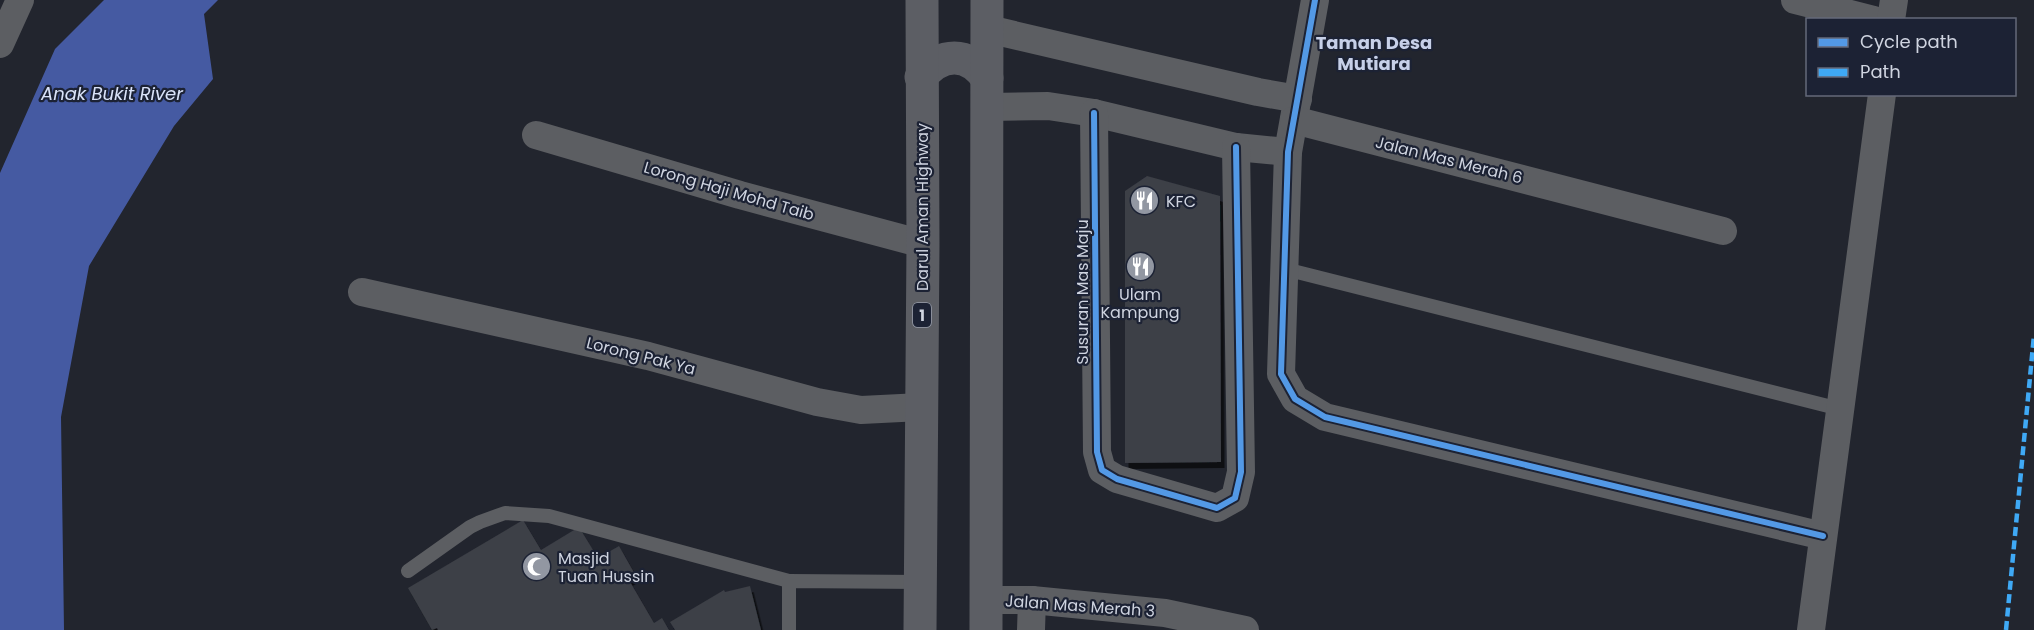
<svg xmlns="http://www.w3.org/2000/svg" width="2034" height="630" viewBox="0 0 2034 630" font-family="Poppins,sans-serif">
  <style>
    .water { fill: #455aa2 }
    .building { fill: #3c3f46; filter: url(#shadow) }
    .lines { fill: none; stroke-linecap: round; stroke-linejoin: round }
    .service { stroke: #5c5e62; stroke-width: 14 }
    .minor { stroke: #5c5e62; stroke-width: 28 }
    .trunk { stroke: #5c5e64; stroke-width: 33 }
    .quiet { stroke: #3fa9f5; stroke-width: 4.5; stroke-dasharray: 9 4.5; stroke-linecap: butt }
    .cycleway-casing { stroke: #1c2234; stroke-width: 10 }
    .cycleway { stroke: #5399e6; stroke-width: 6 }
    .labels { text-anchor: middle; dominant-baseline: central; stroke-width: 4.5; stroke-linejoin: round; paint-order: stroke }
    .shield { fill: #1c2234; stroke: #999fac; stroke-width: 1.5 }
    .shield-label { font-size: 15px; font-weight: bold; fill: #cfd4e0 }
    .street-label { font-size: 16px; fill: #cfd4e0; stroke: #1c2234 }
    .poi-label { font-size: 16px; fill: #cfd4e0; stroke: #1c2234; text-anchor: start }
    .neighbourhood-label { font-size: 18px; font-weight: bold; fill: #c7d0e8; stroke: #1c2234 }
    .water-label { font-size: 18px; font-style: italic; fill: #dae3f9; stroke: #1c2234 }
  </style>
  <defs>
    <filter id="shadow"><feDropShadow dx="3.5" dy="6" stdDeviation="0" flood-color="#0009"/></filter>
  </defs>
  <rect width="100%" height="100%" fill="#22252e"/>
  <polygon class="water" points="104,0 218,0 204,14 213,79 174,126 89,266 61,417 64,630 0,630 0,173 55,49"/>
  <g class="building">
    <polygon points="1147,176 1220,196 1221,462 1125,463 1125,191"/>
    <polygon points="523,520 541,550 579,527 598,558 619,546 636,576 629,580 654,623 662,618 669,630 438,630 437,628 432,630 408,588"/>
    <polygon points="750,586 761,630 675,630 670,622 724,590 725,592"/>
  </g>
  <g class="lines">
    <g class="service">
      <polyline points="1285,269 1840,409"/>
      <polyline points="408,571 470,527 480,522 505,513 549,516 789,581"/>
      <polyline points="789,630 789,581 921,582"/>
    </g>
    <g class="minor">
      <polyline points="1315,0 1288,152 1281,374 1295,399 1325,417 1823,536"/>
      <polyline points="1795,0 1874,20"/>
      <polyline points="1891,20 1894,0"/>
      <polyline points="988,29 1258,92 1298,99"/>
      <polyline points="0,44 20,0"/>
      <polyline points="988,107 1048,106 1094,113 1236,147 1288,152"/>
      <polyline points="1094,113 1097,452 1102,470 1117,479 1217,508 1235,498 1241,472 1236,147"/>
      <polyline points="1294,120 1723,231"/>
      <polyline points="536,135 740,195 923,244"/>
      <polyline points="362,292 648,356 817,402 861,410 921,407"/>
      <polyline points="986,600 1032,600 1165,613 1245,630"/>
      <polyline points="1031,630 1032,600"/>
      <polyline points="1811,630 1882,94"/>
    </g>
    <g class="trunk">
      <path d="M921,77C941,52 968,51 987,78"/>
      <polyline points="920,630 923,244 922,0"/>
      <polyline points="986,630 987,0"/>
    </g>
    <polyline class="quiet" points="2006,630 2034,335"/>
    <defs>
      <g id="cycleway">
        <polyline points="1315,0 1288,152 1281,374 1295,399 1325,417 1823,536"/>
        <polyline points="1094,113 1097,452 1102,470 1117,479 1217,508 1235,498 1241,472 1236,147"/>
      </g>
    </defs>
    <use href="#cycleway" class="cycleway-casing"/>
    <use href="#cycleway" class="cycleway"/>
  </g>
  <defs>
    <symbol id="restaurant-disc" viewBox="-11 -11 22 22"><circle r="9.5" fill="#9297a2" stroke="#1c2234"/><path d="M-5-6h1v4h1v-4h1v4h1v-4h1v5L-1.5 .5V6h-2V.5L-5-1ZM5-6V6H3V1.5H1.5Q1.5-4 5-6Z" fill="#fff"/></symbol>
    <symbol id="mosque-disc" viewBox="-11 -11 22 22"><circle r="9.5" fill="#9297a2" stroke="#1c2234"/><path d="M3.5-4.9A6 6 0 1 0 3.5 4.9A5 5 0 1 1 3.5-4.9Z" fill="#fff"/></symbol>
  </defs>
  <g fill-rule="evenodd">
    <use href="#restaurant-disc" x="1128" y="184" width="33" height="33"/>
    <use href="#restaurant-disc" x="1124" y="250" width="33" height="33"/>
    <use href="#mosque-disc" x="520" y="550" width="33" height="33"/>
  </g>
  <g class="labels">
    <rect class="shield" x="913" y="303" width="18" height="24" rx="4.5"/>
    <g class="shield-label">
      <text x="922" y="315">1</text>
    </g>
    <g class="street-label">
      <text transform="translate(1449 160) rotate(14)">Jalan Mas Merah 6</text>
      <text transform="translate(729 191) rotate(16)">Lorong Haji Mohd Taib</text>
      <text transform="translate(922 207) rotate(-90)">Darul Aman Highway</text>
      <text transform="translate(1082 292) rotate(-90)">Susuran Mas Maju</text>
      <text transform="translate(641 356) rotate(14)">Lorong Pak Ya</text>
      <text transform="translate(1080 606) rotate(4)">Jalan Mas Merah 3</text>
    </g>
    <g class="poi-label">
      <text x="1166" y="201">KFC</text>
      <text x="1140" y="294" text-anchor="middle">Ulam<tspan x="1140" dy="18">Kampung</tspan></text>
      <text x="558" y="558">Masjid<tspan x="558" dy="18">Tuan Hussin</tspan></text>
    </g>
    <g class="neighbourhood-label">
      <text x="1374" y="42">Taman Desa<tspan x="1374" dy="21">Mutiara</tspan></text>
    </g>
    <g class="water-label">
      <text x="112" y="93">Anak Bukit River</text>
    </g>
  </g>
  <rect x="1806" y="18" width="210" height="78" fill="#1c2234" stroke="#646979" stroke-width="1.5"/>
  <rect x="1818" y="38" width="30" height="9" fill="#5399e6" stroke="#646979" stroke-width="1.5"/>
  <text x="1860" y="48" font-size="18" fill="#cfd4e0">Cycle path</text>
  <rect x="1818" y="68" width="30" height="9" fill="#3fa9f5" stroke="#646979" stroke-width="1.5"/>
  <text x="1860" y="78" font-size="18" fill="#cfd4e0">Path</text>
</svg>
